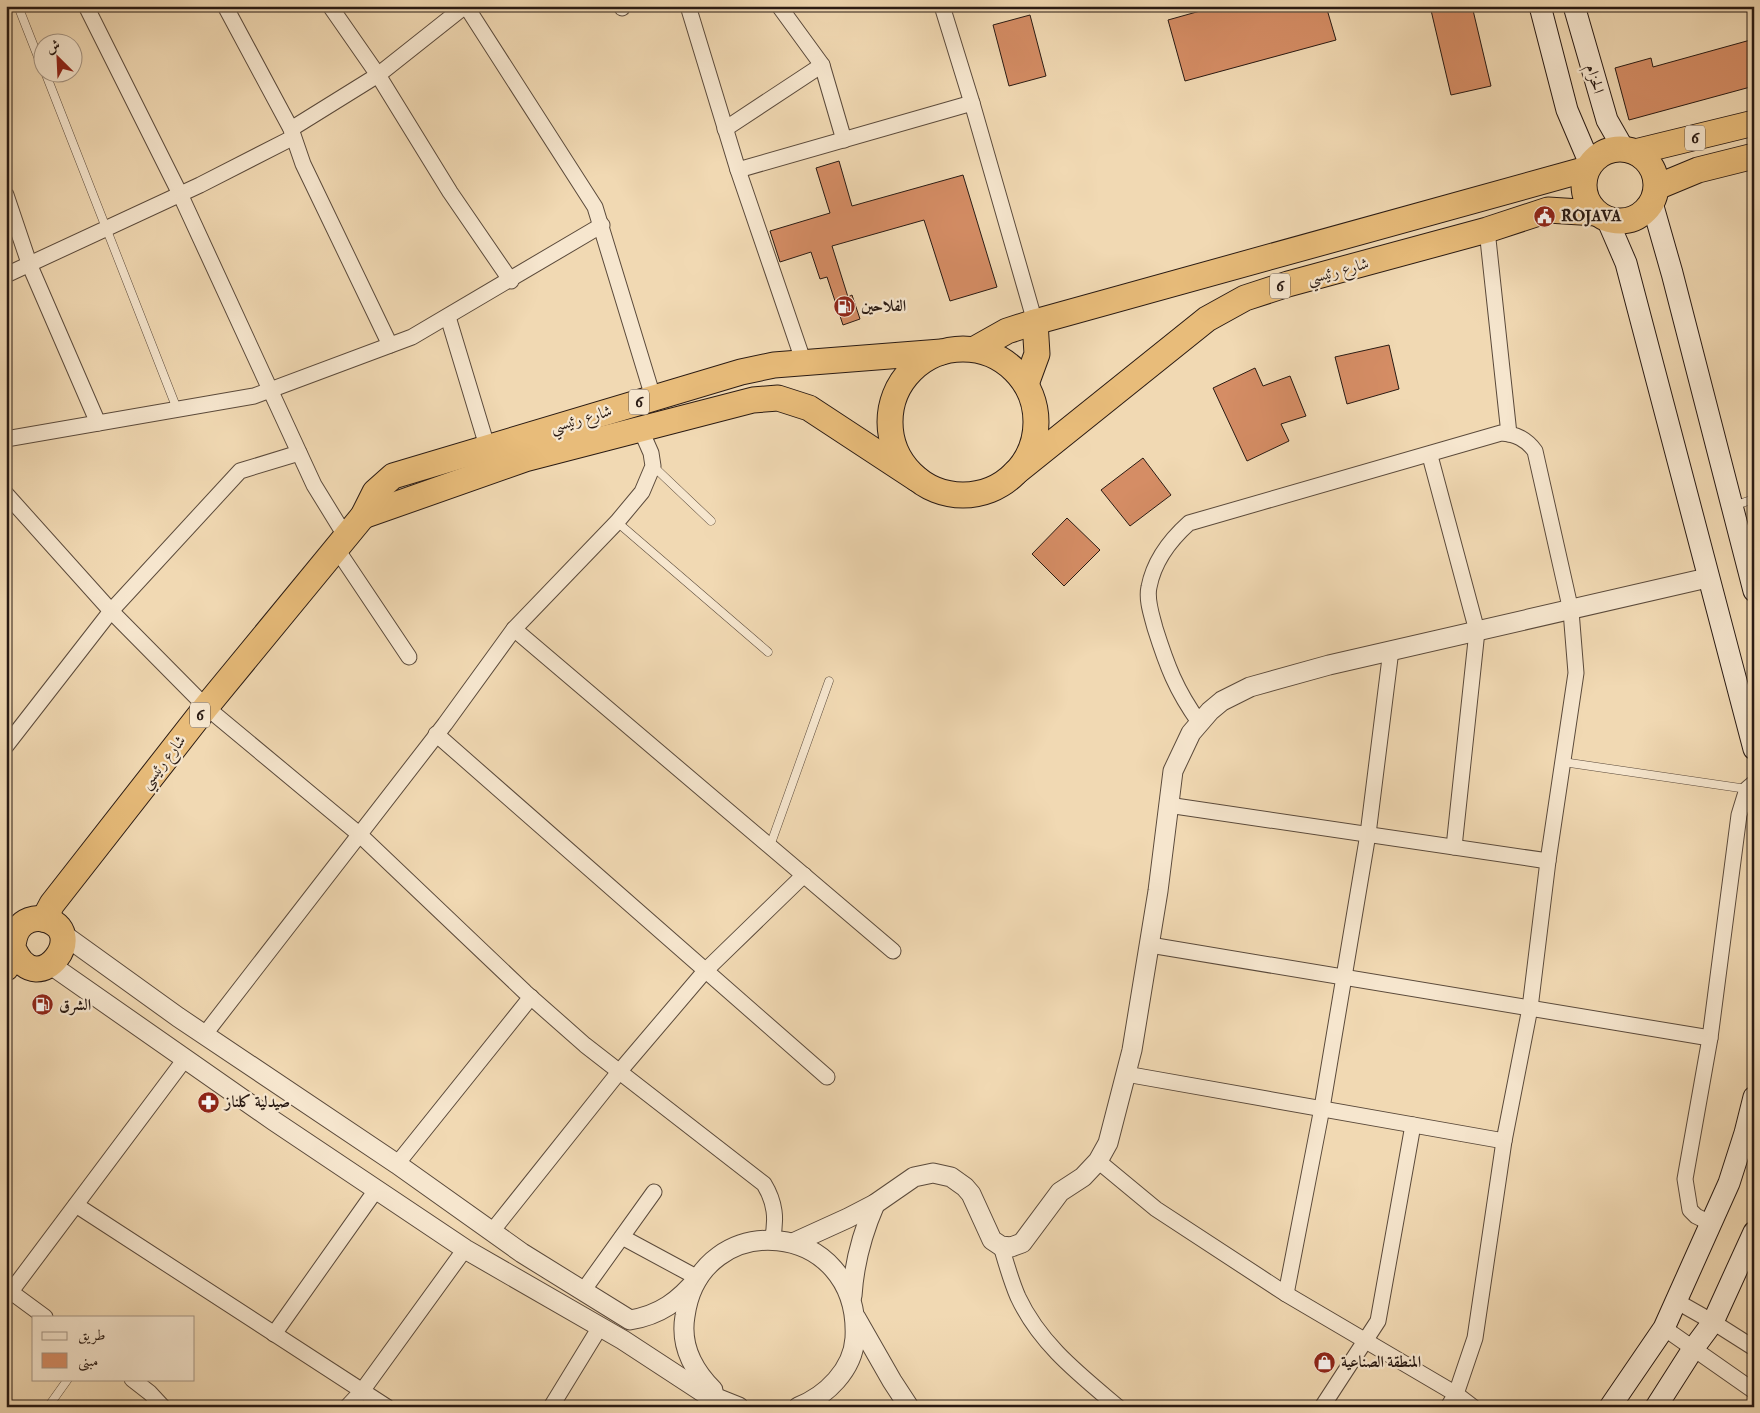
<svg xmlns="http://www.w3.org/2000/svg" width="1760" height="1413" viewBox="0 0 1760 1413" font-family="'IM FELL Double Pica',Amiri,serif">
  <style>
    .building { fill: #d58d65; stroke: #291a13 }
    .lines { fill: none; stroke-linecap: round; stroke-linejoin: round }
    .service-casing { stroke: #5b4a3b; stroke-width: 9 }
    .minor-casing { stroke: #5b4a3b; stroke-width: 17 }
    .tertiary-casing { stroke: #5b4a3b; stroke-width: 21 }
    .secondary-casing { stroke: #291a13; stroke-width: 23 }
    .trunk-casing { stroke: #291a13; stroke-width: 27 }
    .service { stroke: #f6e6ce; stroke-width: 8 }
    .minor { stroke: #f6e6ce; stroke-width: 15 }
    .tertiary { stroke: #f6e6ce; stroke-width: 19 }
    .secondary { stroke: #f6e6ce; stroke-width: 21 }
    .trunk { stroke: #e8bc7a; stroke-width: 25 }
    .labels { text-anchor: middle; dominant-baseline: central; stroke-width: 4.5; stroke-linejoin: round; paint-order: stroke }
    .shield { fill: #f6e6ce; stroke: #66574b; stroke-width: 1 }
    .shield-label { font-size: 15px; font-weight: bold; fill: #291a13 }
    .street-label { font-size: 16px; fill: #291a13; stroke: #f6e6ce }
    .poi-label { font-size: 16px; font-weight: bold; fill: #291a13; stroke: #f6e6ce; text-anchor: start }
  </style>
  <rect width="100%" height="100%" fill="#f1d9b3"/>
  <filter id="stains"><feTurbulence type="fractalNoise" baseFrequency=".004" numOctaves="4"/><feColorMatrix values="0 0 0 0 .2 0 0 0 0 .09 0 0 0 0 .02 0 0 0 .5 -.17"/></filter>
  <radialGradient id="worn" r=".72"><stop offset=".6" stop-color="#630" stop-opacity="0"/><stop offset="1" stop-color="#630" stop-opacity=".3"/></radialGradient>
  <g class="building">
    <polygon points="1218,6 1326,6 1336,40 1185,81 1168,20"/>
    <polygon points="1430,6 1472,6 1491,86 1451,95"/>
    <polygon points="1030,15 1046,76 1009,86 993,25"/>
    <polygon points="1754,39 1754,86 1629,120 1615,68 1651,58 1653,67"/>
    <polygon points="839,161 852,206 963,175 997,287 950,301 924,220 832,246 848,297 852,295 860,319 843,325 827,277 820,279 811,252 780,262 770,231 830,213 816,168"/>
    <polygon points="1389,345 1399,389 1347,404 1335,357"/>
    <polygon points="1255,368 1263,386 1290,376 1306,416 1281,424 1289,441 1247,461 1213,388"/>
    <polygon points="1143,458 1171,495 1130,526 1101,490"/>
    <polygon points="1067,518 1100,550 1064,586 1032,554"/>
  </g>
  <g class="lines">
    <defs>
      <g id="service">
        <polyline points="18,6 42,67"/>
        <polyline points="45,72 177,409"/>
        <polyline points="653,466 711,521"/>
        <polyline points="1733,506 1754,499"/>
        <polyline points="617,522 768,652"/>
        <polyline points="1563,762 1747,789"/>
        <polyline points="770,846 829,681"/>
        <polyline points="48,1407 68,1379"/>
      </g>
      <g id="minor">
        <polyline points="86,6 180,194 314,485 346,537"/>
        <polyline points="225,6 291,129 303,164 390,345"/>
        <polyline points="330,6 378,75 450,192 511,281"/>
        <polyline points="466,6 595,207 653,397"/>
        <polyline points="621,6 622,8"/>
        <polyline points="688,6 738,170 804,363"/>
        <polyline points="779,6 822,65 844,140"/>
        <polyline points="942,6 972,103 1035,322"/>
        <polyline points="291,129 378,75 465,6"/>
        <polyline points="725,129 822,65"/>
        <polyline points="738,170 972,103"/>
        <polyline points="6,195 30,266 98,423"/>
        <polyline points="1487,230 1509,434"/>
        <polyline points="6,275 200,185 292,138"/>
        <polyline points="448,317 487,446"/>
        <polyline points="6,439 254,396 412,337 602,225"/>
        <polyline points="1430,456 1477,631 1454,847"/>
        <path d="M6,494L111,611L206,707L360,835L525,992L585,1045L764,1184C775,1202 777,1219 772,1240"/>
        <polyline points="336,548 409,657"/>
        <polyline points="514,629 893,951"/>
        <path d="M1199,722C1176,690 1167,666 1155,628C1152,616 1146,600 1149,587C1154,561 1170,540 1189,523L1501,433C1516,434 1526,439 1535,451L1571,611L1576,673L1548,861L1530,1008L1504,1141L1475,1338L1456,1394L1448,1407"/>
        <polyline points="436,734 827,1077"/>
        <polyline points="6,746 111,611 240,471 299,453"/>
        <polyline points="1168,805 1548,861"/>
        <polyline points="1150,945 1710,1038"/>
        <polyline points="205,1034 445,724 514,629 617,522 642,492 653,466 651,453 640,428"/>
        <polyline points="1126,1074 1504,1141"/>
        <polyline points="1098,1161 1156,1209 1286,1294 1456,1394 1473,1407"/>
        <polyline points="397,1164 531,997"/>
        <polyline points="76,1205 387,1407"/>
        <polyline points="1712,1224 1696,1216 1690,1210 1685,1179 1710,1038 1739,815 1747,789 1754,783"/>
        <polyline points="493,1230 619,1072 705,971 804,875"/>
        <polyline points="622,1237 698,1278"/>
        <path d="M1001,1246C1006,1263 1011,1281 1018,1297C1040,1344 1079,1374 1118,1407"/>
        <polyline points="583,1291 654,1192"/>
        <polyline points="11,1292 45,1317"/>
        <polyline points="1286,1294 1322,1108 1368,834 1391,650"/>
        <polyline points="6,1298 185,1059"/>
        <polyline points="1676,1301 1713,1322 1754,1348"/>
        <polyline points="1664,1328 1754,1391"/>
        <polyline points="274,1334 376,1190"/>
        <polyline points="132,1379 150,1393 163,1407"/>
        <polyline points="347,1407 362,1391 465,1249"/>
        <polyline points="551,1407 600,1327"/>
        <polyline points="1322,1407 1378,1321 1413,1125"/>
      </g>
      <g id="tertiary">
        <path d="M60,932L178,1017L397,1164L522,1253L630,1320C660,1315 679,1301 698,1278"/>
        <polyline points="51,965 274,1121 465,1249 623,1340 704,1393 739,1407"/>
        <polyline points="793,1243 848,1218 875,1204 914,1177 933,1173 951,1177 965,1187 971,1194 992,1240 1001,1246 1011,1247 1022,1243 1060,1192 1083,1177 1098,1161 1108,1143 1132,1050 1158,891 1173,771 1191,733 1210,711 1222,701 1250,687 1329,665 1707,578"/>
        <path d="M852,1296C854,1263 862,1234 875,1204"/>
        <polyline points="856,1318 892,1381 909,1407"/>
        <path d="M713,1390C693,1370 680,1345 685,1316C700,1206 861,1218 855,1338C853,1370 826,1396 798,1407"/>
      </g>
      <g id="secondary">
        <polyline points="1540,6 1567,110 1590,164"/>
        <polyline points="1574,6 1607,120 1623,148"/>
        <polyline points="1652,203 1672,273 1754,591"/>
        <polyline points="1607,219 1626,263 1754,749"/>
        <polyline points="1610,1407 1664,1328 1729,1183 1745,1133 1754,1097"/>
        <polyline points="1656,1407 1693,1349 1713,1322 1754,1232"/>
      </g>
      <g id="trunk">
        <circle cx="1620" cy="185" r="36"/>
        <polyline points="1635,152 1754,123"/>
        <polyline points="1657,187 1698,170 1754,156"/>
        <circle cx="963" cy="422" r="73"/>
        <polyline points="975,349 1007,331 1035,322 1587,169"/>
        <polyline points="1026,384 1037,354 1035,322"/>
        <polyline points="1015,473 1207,319 1245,298 1288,284 1487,230 1548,210 1596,213"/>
        <polyline points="363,516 525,459 753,400 778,398 809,408 917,479"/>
        <polyline points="44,919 52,904 206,707 363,516 375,492 393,476 741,372 774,365 941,352"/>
        <path d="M6,968C16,953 10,939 19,928C24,921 34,917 43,919C92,929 39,1003 14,950"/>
      </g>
    </defs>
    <use href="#service" class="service-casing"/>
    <use href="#minor" class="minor-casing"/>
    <use href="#tertiary" class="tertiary-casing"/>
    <use href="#secondary" class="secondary-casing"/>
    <use href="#trunk" class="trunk-casing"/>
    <use href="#service" class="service"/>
    <use href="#minor" class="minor"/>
    <use href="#tertiary" class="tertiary"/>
    <use href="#secondary" class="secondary"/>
    <use href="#trunk" class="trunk"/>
  </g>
  <defs>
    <symbol id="civic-disc" viewBox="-11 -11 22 22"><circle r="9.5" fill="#8f2418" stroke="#f6e6ce"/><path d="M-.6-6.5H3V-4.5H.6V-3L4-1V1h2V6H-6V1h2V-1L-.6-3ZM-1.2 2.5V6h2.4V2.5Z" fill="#fff"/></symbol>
    <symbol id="fuel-disc" viewBox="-11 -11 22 22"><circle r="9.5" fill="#8f2418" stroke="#f6e6ce"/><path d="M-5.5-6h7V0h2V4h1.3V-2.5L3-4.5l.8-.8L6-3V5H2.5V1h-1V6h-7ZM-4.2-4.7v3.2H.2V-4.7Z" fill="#fff"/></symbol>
    <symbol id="pharmacy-disc" viewBox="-11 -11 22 22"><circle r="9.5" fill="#8f2418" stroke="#f6e6ce"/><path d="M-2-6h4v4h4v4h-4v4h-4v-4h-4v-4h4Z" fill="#fff"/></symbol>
    <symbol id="shop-disc" viewBox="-11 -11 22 22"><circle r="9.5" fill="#8f2418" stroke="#f6e6ce"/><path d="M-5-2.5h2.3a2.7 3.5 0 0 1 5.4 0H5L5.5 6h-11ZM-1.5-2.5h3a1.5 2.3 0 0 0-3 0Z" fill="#fff"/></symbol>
  </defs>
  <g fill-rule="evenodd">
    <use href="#civic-disc" x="1532" y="204" width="25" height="25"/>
    <use href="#fuel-disc" x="832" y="294" width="25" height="25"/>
    <use href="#fuel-disc" x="30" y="992" width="25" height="25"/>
    <use href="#pharmacy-disc" x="196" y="1090" width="25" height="25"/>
    <use href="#shop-disc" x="1312" y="1350" width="25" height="25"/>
  </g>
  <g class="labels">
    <g class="shield">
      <rect x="1685" y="125.5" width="20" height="25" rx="4"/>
      <rect x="1270" y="273.5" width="20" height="25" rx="4"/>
      <rect x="629" y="389.5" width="20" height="25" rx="4"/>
      <rect x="190" y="702.5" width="20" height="25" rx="4"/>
    </g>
    <g class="shield-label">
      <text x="1695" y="138">6</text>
      <text x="1280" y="286">6</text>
      <text x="639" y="402">6</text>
      <text x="200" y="715">6</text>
    </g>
    <g class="street-label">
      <text transform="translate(1595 79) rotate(74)">الحزام</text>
      <text transform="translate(1338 271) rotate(-15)">شارع رئيسي</text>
      <text transform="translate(581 419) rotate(-16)">شارع رئيسي</text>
      <text transform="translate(163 762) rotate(-52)">شارع رئيسي</text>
    </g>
    <g class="poi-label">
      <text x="1561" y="216">ROJAVA</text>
      <text x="861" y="306">الفلاحين</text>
      <text x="59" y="1005">الشرق</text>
      <text x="225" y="1102">صيدلية كلناز</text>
      <text x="1341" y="1362">المنطقة الصناعية</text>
    </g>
  </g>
  <rect width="1760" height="1413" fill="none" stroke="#f1d9b3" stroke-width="25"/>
  <rect x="8" y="8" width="1745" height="1398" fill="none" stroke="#291a13" stroke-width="2.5"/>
  <rect x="12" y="12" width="1735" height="1388" fill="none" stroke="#291a13"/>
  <rect x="32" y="1316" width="162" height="65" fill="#f6e6ce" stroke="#a49483"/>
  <rect x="42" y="1332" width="25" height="8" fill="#f6e6ce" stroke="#a49483"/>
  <text x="78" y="1340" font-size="15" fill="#291a13">طريق</text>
  <rect x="42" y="1353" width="25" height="15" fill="#d58d65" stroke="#a49483"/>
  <text x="78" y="1366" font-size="15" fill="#291a13">مبنى</text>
  <g transform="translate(58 58) rotate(336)"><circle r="24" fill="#f6e6ce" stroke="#a49483"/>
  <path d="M0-4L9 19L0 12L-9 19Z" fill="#8f2418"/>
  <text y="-8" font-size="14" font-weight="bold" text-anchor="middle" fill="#291a13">ش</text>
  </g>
  <rect width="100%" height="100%" filter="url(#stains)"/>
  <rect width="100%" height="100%" fill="url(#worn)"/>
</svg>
